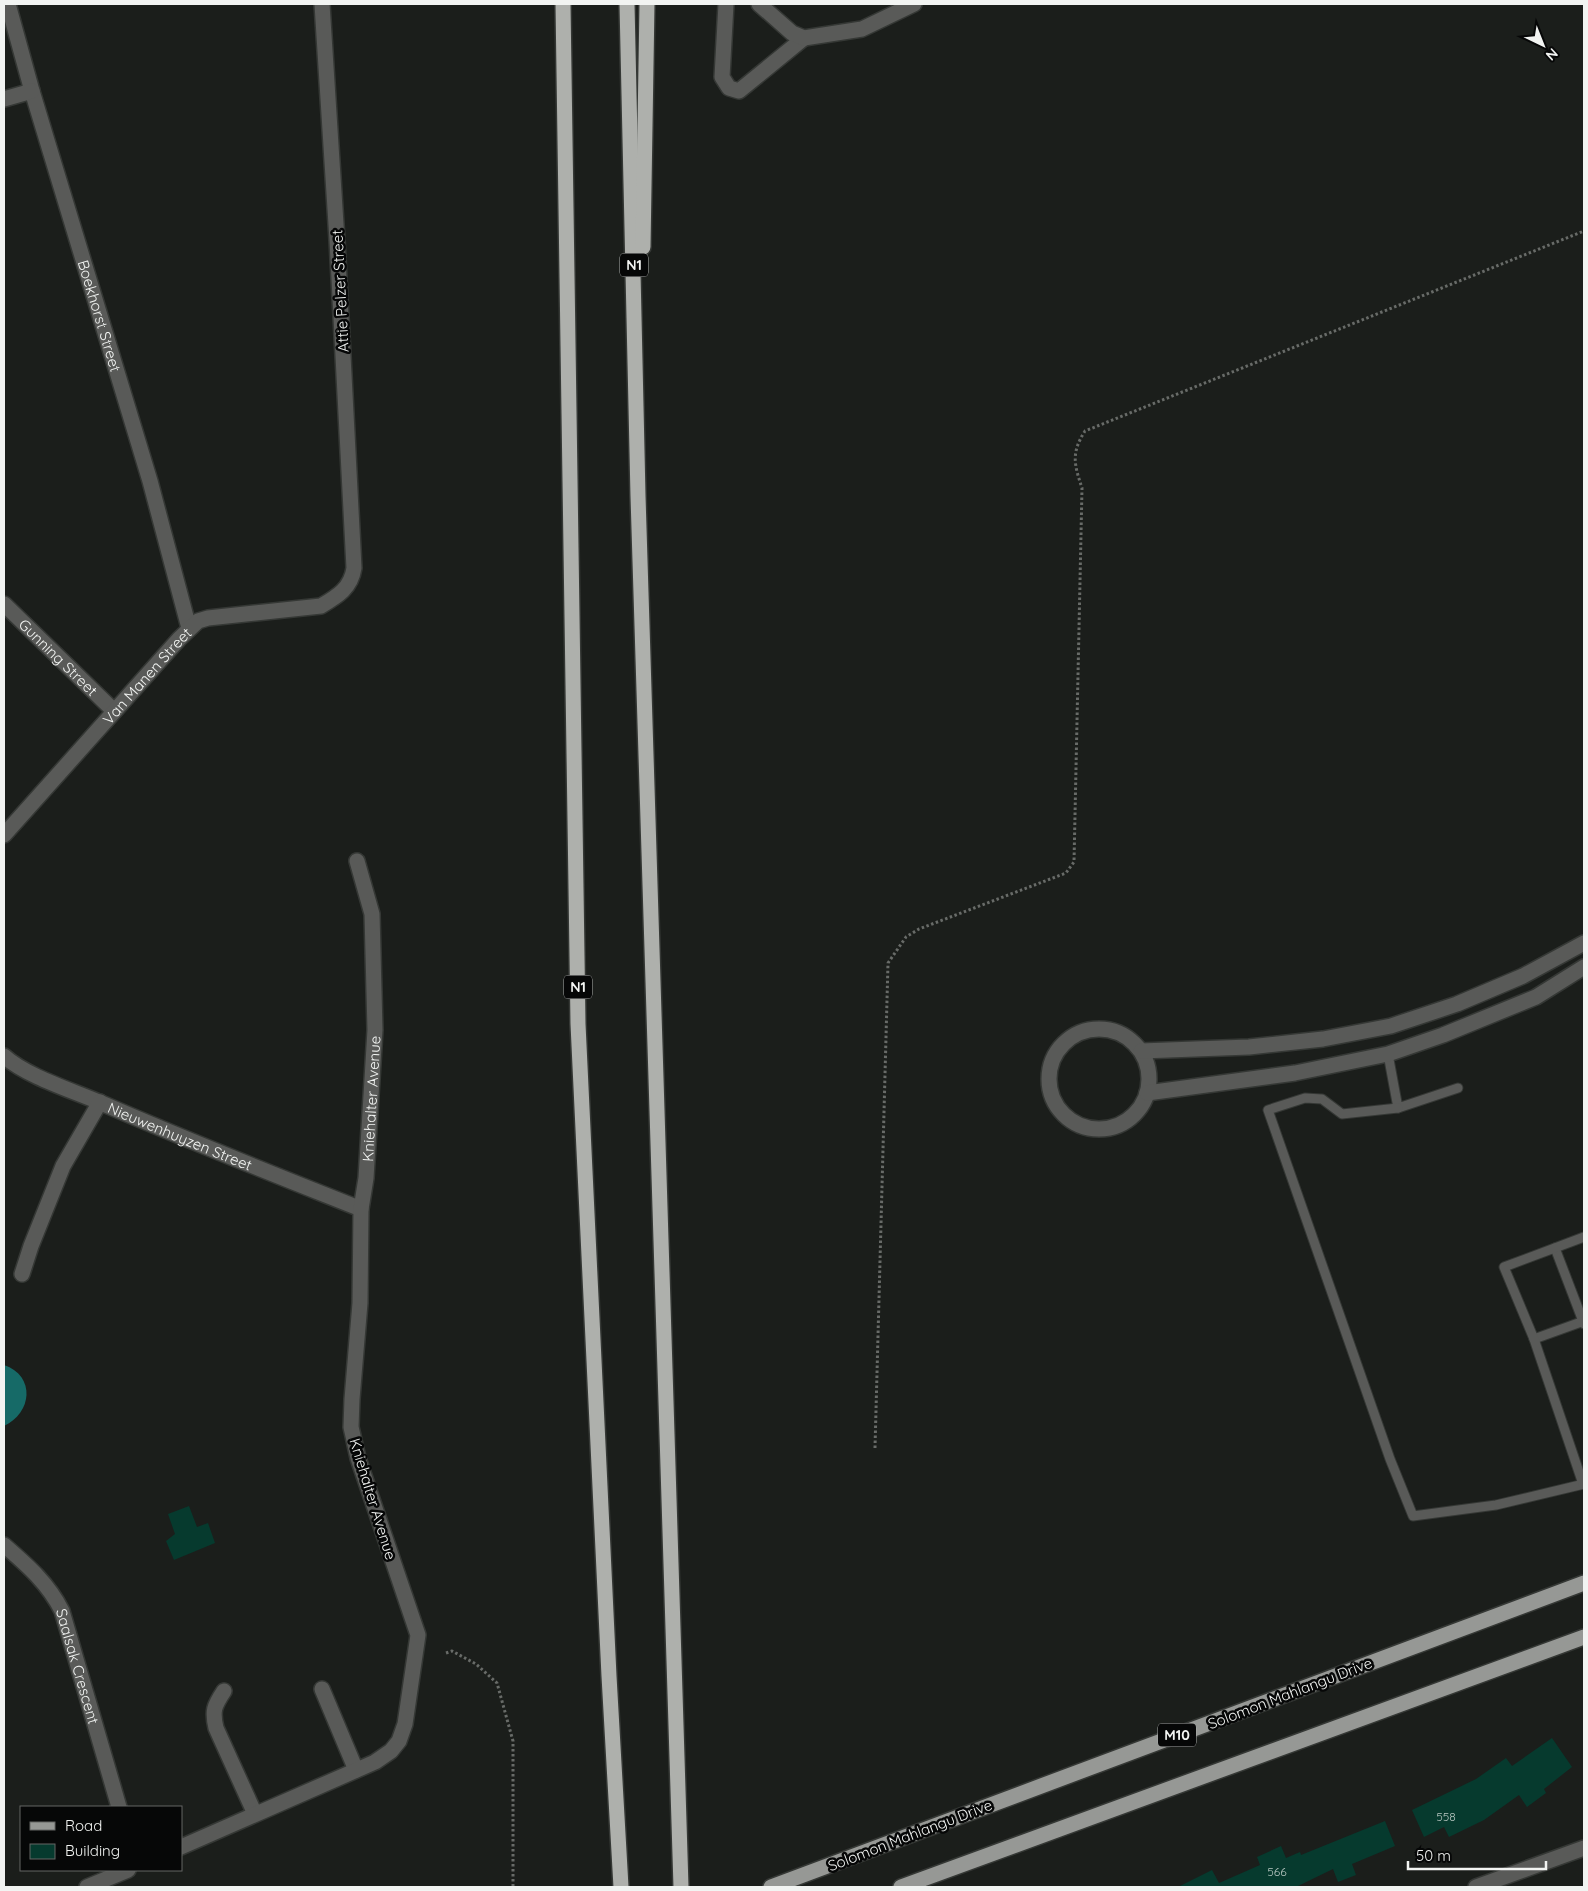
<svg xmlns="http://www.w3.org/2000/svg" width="1588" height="1891" viewBox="0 0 1588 1891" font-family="Quicksand,sans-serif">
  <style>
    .water { fill: #166a67 }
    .building { fill: #063a2e }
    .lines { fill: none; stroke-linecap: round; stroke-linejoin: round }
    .lane-casing { stroke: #353835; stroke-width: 11 }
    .street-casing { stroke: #353835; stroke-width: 18 }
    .primary-casing { stroke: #353835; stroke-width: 18 }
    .highway-casing { stroke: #353835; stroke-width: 18 }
    .path { stroke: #686b68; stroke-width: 3; stroke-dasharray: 2.5 2.5; stroke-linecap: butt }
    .lane { stroke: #595a58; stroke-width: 9 }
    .street { stroke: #595a58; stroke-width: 15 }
    .primary { stroke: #969895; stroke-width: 15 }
    .highway { stroke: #aeb0ac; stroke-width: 15 }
    .labels { text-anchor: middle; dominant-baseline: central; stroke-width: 5; stroke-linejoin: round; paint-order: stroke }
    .number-label { font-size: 12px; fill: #b7c6c1 }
    .shield { fill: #060707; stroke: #abadac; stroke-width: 1 }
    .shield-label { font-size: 14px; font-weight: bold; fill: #f2f4f2 }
    .street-label { font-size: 15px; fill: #f2f4f2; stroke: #060707 }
  </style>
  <rect width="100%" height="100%" fill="#1b1e1b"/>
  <path class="water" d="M4,1365C36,1376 32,1413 4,1426Z"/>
  <g class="building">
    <polygon points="189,1506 197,1527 208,1523 215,1543 174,1560 166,1541 175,1534 168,1514"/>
    <polygon points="1552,1738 1572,1767 1544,1789 1546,1793 1527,1807 1519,1795 1484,1820 1449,1837 1444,1827 1424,1837 1412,1810 1476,1779 1506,1758 1512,1766"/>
    <polygon points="1385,1821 1395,1846 1352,1864 1356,1875 1338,1882 1333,1869 1296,1887 1178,1887 1212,1870 1219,1883 1260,1865 1257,1857 1281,1846 1286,1858 1300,1852 1301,1855"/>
  </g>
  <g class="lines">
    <defs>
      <g id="lane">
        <polyline points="1388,1054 1398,1108 1458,1088"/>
        <polyline points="1398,1108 1342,1114 1322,1099 1305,1098 1268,1110 1390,1459 1413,1516 1496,1505 1584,1484"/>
        <polyline points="1555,1248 1584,1324"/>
        <polyline points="1534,1339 1584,1321"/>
        <polyline points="1583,1484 1534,1339 1504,1267 1584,1237"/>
      </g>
      <g id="street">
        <path id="s1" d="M8,4L32,91L150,481L189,628"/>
        <polyline points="726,4 722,77 729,88 739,91 804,38"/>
        <polyline points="759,4 792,33 804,38 862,29 914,4"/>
        <polyline points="4,99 32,91"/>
        <path id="s2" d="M4,604L114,711"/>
        <path id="s3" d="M4,835L179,639L198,621L208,618L321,606C338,596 351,588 354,568L337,240L322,4"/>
        <circle cx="1099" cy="1079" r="50"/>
        <polyline points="1141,1051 1249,1047 1323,1039 1391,1026 1457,1004 1523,976 1584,943"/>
        <path id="s4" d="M4,1056C26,1076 71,1090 99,1102C186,1140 273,1174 361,1209"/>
        <polyline points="1147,1093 1295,1073 1388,1054 1443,1035 1536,997 1584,967"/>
        <polyline points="22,1274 31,1246 63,1166 100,1102"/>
        <path id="s5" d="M4,1545C27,1565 48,1583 62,1611L119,1807"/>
        <polyline points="322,1689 356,1770"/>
        <path d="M224,1691C214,1706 212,1711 216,1728L255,1814"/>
        <path id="s6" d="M181,1847L375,1762L391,1751L399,1741L405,1724L418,1635L358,1458L351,1427L352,1399L360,1303L361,1209L366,1178L375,1030L372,914L357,861"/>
        <polyline points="87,1887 128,1870"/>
        <polyline points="1476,1887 1584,1848"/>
      </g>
      <g id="primary">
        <polyline points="771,1887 1584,1583"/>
        <polyline points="901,1887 1584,1637"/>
      </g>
      <g id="highway">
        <polyline points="563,4 578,1024 609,1676 621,1887"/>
        <polyline points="627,4 638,496 681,1887"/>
        <polyline points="643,247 647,4"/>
      </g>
    </defs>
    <use href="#lane" class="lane-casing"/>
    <use href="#street" class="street-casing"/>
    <use href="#primary" class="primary-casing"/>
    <use href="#highway" class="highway-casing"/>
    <g class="path">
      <path d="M875,1448L888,963L906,937L919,929L1066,873L1074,862L1082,488C1074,464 1071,453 1085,431L1584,231"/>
      <polyline points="446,1653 452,1651 476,1664 497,1683 513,1741 513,1887"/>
    </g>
    <use href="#lane" class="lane"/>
    <use href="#street" class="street"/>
    <use href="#primary" class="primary"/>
    <use href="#highway" class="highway"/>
  </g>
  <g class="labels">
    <g class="number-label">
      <text x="1446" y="1816">558</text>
      <text x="1277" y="1871">566</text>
    </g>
    <g class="shield">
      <rect x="620" y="253.5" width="28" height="23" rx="4"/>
      <rect x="564" y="975.5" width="28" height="23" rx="4"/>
      <rect x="1158" y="1723.5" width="38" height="23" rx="4"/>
    </g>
    <g class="shield-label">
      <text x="634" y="265">N1</text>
      <text x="578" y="987">N1</text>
      <text x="1177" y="1735">M10</text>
    </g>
    <g class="street-label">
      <text transform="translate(340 291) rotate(-93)">Attie Pelzer Street</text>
      <text stroke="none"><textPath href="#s1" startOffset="325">Boekhorst Street</textPath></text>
      <text stroke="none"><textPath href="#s2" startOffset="76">Gunning Street</textPath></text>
      <text stroke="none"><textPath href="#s3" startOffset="214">Van Manen Street</textPath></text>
      <text stroke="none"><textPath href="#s6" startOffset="900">Kniehalter Avenue</textPath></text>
      <text stroke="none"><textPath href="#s4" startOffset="194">Nieuwenhuyzen Street</textPath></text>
      <text transform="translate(373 1499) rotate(73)">Kniehalter Avenue</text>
      <text stroke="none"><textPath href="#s5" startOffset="146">Saalsak Crescent</textPath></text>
      <text transform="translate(1290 1693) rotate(-21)">Solomon Mahlangu Drive</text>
      <text transform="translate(910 1835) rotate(-21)">Solomon Mahlangu Drive</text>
    </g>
  </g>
  <rect width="1588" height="1891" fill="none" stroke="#f2f4f2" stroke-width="10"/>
  <rect x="20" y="1806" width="162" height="65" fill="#060707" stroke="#646665"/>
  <rect x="30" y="1822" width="25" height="8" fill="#969895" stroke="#646665"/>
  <text x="65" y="1831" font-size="15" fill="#f2f4f2">Road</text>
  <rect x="30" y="1844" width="25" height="15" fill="#063a2e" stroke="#646665"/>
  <text x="65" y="1856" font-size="15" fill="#f2f4f2">Building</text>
  <g transform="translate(1543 45) rotate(137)" stroke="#060707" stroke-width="4" paint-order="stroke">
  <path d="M0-4L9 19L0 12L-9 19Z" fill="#f2f4f2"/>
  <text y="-8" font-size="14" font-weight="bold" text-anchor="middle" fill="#f2f4f2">N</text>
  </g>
  <path d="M1408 1861v8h138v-8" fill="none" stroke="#f2f4f2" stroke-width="2.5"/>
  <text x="1416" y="1861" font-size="15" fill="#f2f4f2" stroke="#060707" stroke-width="4" paint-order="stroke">50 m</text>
</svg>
